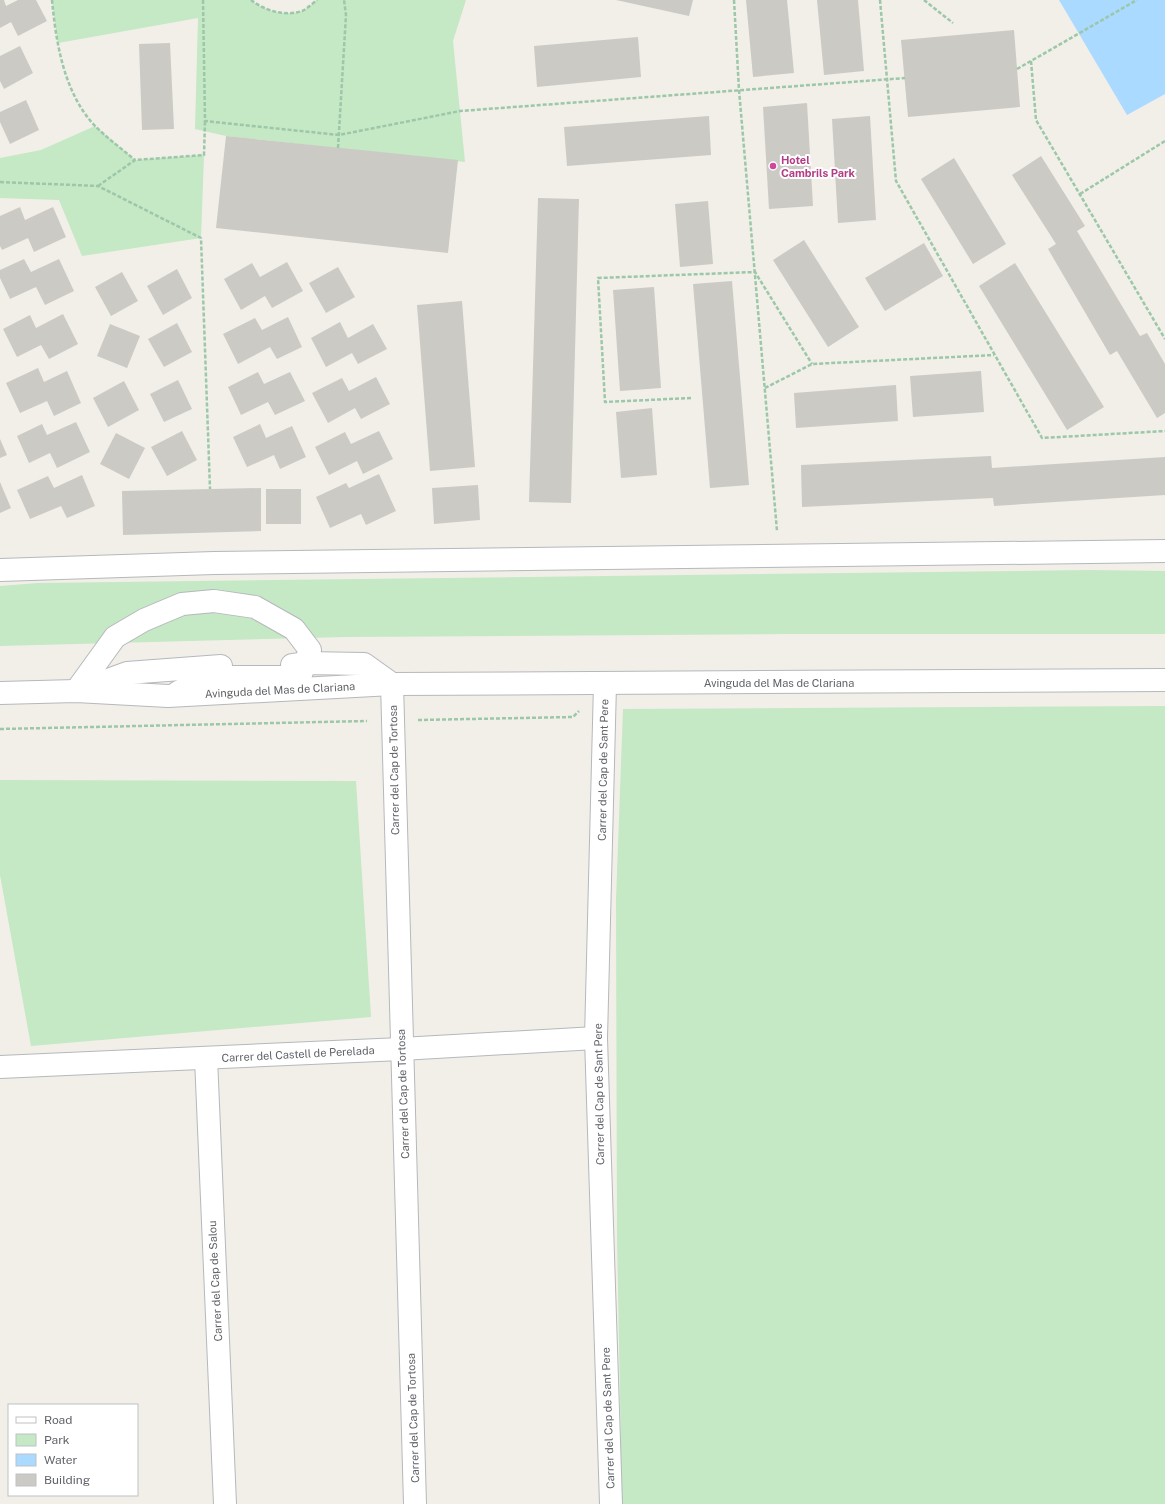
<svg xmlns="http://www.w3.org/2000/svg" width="1165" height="1504" viewBox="0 0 1165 1504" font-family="'Public Sans',sans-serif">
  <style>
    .green { fill: #c5e8c5 }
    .water { fill: #aadaff }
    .building { fill: #cccac5 }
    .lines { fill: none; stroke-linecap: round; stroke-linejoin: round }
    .minor-casing { stroke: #b5b8bc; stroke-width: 24 }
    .path { stroke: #9cc7a9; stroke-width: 2.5; stroke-dasharray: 4 2; stroke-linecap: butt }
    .minor { stroke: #fff; stroke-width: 22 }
    .hotel-dot { fill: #d1479c; stroke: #fff; stroke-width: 1.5 }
    .labels { text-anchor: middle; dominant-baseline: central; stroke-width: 4; stroke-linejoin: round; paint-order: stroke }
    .hotel-label { font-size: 11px; font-weight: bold; fill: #b23c85; stroke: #fff; text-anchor: start }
    .street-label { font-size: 11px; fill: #5f6368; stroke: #fff }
  </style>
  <rect width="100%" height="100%" fill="#f1efe8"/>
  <g class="green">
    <path d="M52,0H251C264,10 284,17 302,11C307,9 313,3 317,0H466L453,41L465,162L226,136L195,129L198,18L58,43Z"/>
    <polygon points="95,126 135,160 204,155 201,238 82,256 59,200 0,198 0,158 41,150"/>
    <polygon points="1089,570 1165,571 1165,634 785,634 345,637 0,646 0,586 38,583"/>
    <polygon points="1165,706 1165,1504 622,1504 617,1236 616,900 623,709"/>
    <polygon points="0,780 356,781 371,1017 31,1046 0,875"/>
  </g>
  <polygon class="water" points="1059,0 1165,0 1165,94 1127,115"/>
  <g class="building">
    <polygon points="0,0 4,0 6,6 18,0 36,0 47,21 18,36 11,22 0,28"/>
    <polygon points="616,0 693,0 689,16"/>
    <polygon points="746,0 787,0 794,73 753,77"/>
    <polygon points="817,0 858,0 864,71 824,75"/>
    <polygon points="1014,30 1020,107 908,117 901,40"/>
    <polygon points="638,37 641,77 537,87 534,46"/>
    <polygon points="170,43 174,129 142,130 139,44"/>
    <polygon points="20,46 33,73 4,89 0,81 0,56"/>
    <polygon points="26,100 39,130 10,144 0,122 0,112"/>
    <polygon points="807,103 813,206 769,209 763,107"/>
    <polygon points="709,116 711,155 567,166 564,127"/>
    <polygon points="870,116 876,220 838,223 832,119"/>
    <polygon points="226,136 458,160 448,253 216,228"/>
    <polygon points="1041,156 1085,226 1077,231 1140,336 1147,333 1165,364 1165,413 1157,418 1117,351 1110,355 1048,249 1056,244 1012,175"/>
    <polygon points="954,158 1006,244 973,264 921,179"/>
    <polygon points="538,198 579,199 571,503 529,502"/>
    <polygon points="708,201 713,264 680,267 675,204"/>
    <polygon points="20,207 25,220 53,207 66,237 34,252 28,238 2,250 0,246 0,216"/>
    <polygon points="804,240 859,327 828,347 773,260"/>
    <polygon points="924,243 943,276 885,311 865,278"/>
    <polygon points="24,259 31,272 59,259 74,291 45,305 36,287 10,299 0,278 0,270"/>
    <polygon points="287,262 303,291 272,308 265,296 241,310 224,279 252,263 260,277"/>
    <polygon points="1015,263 1104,407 1067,430 979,286"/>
    <polygon points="338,267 355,297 326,313 309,283"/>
    <polygon points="177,269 192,298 163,315 147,286"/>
    <polygon points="122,272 138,301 111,316 95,287"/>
    <polygon points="732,281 749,485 710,488 693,284"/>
    <polygon points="654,287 661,388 620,391 613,290"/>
    <polygon points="462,301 475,467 430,471 417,305"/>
    <polygon points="63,314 78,344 49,359 41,345 17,357 3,329 30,315 36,328"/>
    <polygon points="288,317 302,347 277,359 270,347 238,364 223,334 255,318 262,330"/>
    <polygon points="340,322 348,338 373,324 387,349 358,364 352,353 326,367 311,338"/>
    <polygon points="177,323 192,352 164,367 148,339"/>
    <polygon points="110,324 140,336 127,368 97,356"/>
    <polygon points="38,368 44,382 67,371 81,403 54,416 47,401 20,413 6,383"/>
    <polygon points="981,371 984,412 913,417 910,376"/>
    <polygon points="258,372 264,384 290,372 305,401 275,415 268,402 241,415 228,387"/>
    <polygon points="376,377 390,404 361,419 355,408 328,423 312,393 342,378 349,391"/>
    <polygon points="178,380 192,409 164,422 150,394"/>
    <polygon points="124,381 139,410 108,427 93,398"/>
    <polygon points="896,385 898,421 796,428 794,393"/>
    <polygon points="652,408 657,475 621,478 616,412"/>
    <polygon points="76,422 90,452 57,468 50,453 29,463 17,436 42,424 47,435"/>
    <polygon points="260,424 266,438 292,426 306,457 280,469 274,455 247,467 233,437"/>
    <polygon points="182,431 197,460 167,476 151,447"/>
    <polygon points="379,431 393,459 363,474 357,461 329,475 315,447 345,432 351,444"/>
    <polygon points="116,433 145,448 129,479 100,464"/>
    <polygon points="0,439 7,455 0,458"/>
    <polygon points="991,456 992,468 1165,457 1165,495 994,506 993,498 802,507 801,465"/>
    <polygon points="379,474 396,511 366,525 361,514 330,528 316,497 346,483 349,488"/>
    <polygon points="82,475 95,506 67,518 61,506 30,519 17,490 48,476 54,488"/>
    <polygon points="0,482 11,508 0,513"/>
    <polygon points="478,485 480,520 434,524 432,488"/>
    <polygon points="261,488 261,531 123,535 122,491"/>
    <rect x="266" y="489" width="35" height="35"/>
  </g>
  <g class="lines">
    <defs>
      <g id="minor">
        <polyline points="0,570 214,563 1165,551"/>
        <polyline points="292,665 305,663 364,664 392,684"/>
        <polyline points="392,684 415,1504"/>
        <polyline points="605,684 596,1038 611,1504"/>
        <polyline points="86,688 127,673 221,666"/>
        <polyline points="76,691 115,637 144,620 182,604 214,601 255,607 294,629 310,650 300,677 208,677 178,692"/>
        <polyline points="0,693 76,691 168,696 392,684 1165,680"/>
        <polyline points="206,1058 225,1504"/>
        <polyline points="0,1067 401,1049 596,1038"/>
      </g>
    </defs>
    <use href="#minor" class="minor-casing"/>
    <g class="path">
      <path d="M52,0C56,43 64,93 95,126C107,138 122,149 135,160"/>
      <polyline points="203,0 205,121 339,135 460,111 905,78"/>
      <path d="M251,0C264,10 284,17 302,11C307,9 313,3 317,0"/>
      <polyline points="734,0 739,90 777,531"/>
      <polyline points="880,0 896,181 1042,438 1165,431"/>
      <polyline points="924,0 953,23"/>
      <polyline points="1031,61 1036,120 1165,339"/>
      <polyline points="1017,69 1137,0"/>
      <polyline points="338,148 346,15 344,0"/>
      <polyline points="0,182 98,186 201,238 210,489"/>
      <polyline points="98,186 135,160 204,155 205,121"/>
      <polyline points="1080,194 1165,141"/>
      <polyline points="765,388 812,364 994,355"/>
      <polyline points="691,398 605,402 598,278 755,272 812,364"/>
      <polyline points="418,720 573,717 579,711"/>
      <polyline points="0,729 367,721"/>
    </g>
    <use href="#minor" class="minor"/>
  </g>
  <circle class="hotel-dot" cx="773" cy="166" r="4"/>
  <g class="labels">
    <g class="hotel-label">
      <text x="781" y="160">Hotel<tspan x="781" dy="13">Cambrils Park</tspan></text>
    </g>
    <g class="street-label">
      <text x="779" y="683">Avinguda del Mas de Clariana</text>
      <text transform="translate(280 690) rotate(-3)">Avinguda del Mas de Clariana</text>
      <text transform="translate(394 770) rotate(-91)">Carrer del Cap de Tortosa</text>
      <text transform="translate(603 770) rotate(-89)">Carrer del Cap de Sant Pere</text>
      <text transform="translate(298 1054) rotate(-3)">Carrer del Castell de Perelada</text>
      <text transform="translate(403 1094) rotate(-92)">Carrer del Cap de Tortosa</text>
      <text transform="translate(599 1094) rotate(-91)">Carrer del Cap de Sant Pere</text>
      <text transform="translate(215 1281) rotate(-93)">Carrer del Cap de Salou</text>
      <text transform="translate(413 1418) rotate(-92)">Carrer del Cap de Tortosa</text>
      <text transform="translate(608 1418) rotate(-92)">Carrer del Cap de Sant Pere</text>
    </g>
  </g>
  <rect x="8" y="1404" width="130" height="92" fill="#ffffff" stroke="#bfc1c3"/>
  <rect x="16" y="1417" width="20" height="6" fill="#ffffff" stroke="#bfc1c3"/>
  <text x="44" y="1424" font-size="12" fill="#5f6368">Road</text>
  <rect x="16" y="1434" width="20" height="12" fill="#c5e8c5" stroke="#bfc1c3"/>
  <text x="44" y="1444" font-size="12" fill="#5f6368">Park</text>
  <rect x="16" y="1454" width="20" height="12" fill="#aadaff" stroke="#bfc1c3"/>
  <text x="44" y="1464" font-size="12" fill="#5f6368">Water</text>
  <rect x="16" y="1474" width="20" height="12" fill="#cccac5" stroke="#bfc1c3"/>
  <text x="44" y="1484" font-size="12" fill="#5f6368">Building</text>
</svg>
